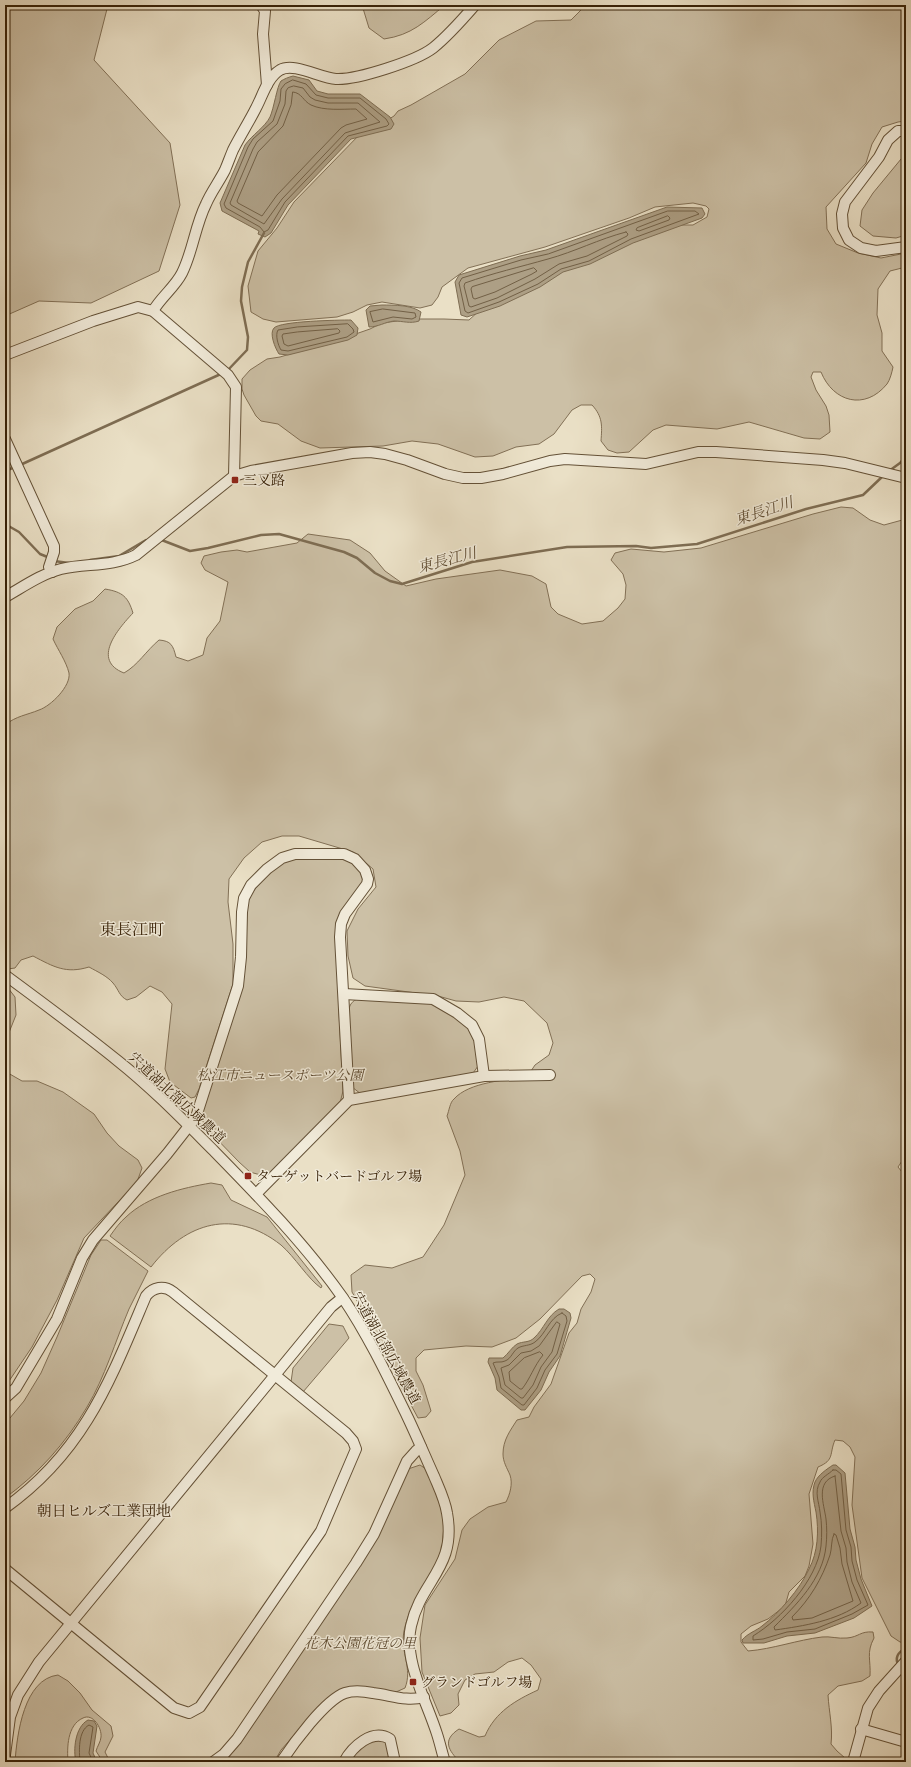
<svg xmlns="http://www.w3.org/2000/svg" width="911" height="1767" viewBox="0 0 911 1767" font-family="Cardo,'Noto Serif JP',serif">
  <style>
    .green { fill: #ccc0a6; stroke: #827056 }
    .water { fill: #ad9f85; stroke: #7e6d53 }
    .lines { fill: none; stroke-linecap: round; stroke-linejoin: round }
    .shore { stroke: #726046; stroke-width: 1 }
    .stream { stroke: #7e6d53; stroke-width: 2.5 }
    .minor-casing { stroke: #645137; stroke-width: 12 }
    .minor { stroke: #f1ebda; stroke-width: 10 }
    .poi-dot { fill: #8f2418; stroke: #f1ebda; stroke-width: 1.5 }
    .labels { text-anchor: middle; dominant-baseline: central; stroke-width: 3; stroke-linejoin: round; paint-order: stroke }
    .poi-label { font-size: 14px; fill: #372107; stroke: #f1ebda; text-anchor: start }
    .park-label { font-size: 14px; font-style: italic; fill: #5c492f; stroke: #f1ebda }
    .street-label { font-size: 14px; fill: #372107; stroke: #f1ebda }
    .water-label { font-size: 15px; font-style: italic; fill: #604d33; stroke: #f1ebda }
    .neighbourhood-label { font-size: 15px; fill: #372107; stroke: #f1ebda }
    .quarter-label { font-size: 16px; fill: #372107; stroke: #f1ebda }
  </style>
  <rect width="100%" height="100%" fill="#eae0c6"/>
  <filter id="stains"><feTurbulence type="fractalNoise" baseFrequency=".005" numOctaves="4"/><feColorMatrix values="0 0 0 0 .2 0 0 0 0 .09 0 0 0 0 .02 0 0 0 .5 -.17"/></filter>
  <radialGradient id="worn" r=".72"><stop offset=".6" stop-color="#630" stop-opacity="0"/><stop offset="1" stop-color="#630" stop-opacity=".3"/></radialGradient>
  <g class="green">
    <polygon points="5,5 108,5 94,60 170,143 180,205 159,271 91,303 39,301 5,316"/>
    <path d="M362,5H445C424,22 412,35 384,39L369,28Z"/>
    <path d="M586,5H899L902,9L906,8V121L898,122L882,127L872,144L866,163L826,207L827,229L836,244L858,253L881,258L906,253V270L902,268L890,271L878,289L877,315L882,333V351L893,367C892,372 890,380 887,384C865,411 833,402 821,372H813L811,377L816,390L826,406L829,415L830,432L820,439L804,438L749,422L717,429L666,425L653,430L629,452L617,453L608,450L601,441C602,426 603,417 592,405H581L572,410L554,434L539,444L516,447L493,456L475,457L438,444L412,441L383,446L320,448L301,441L278,424L261,421L256,416L244,395L242,389V379L250,370L267,359L280,357L347,337L370,329L382,323L412,319H444L469,320L480,310L565,269L670,225H693L707,217L709,209L706,206L693,203L655,207L629,218L545,247L468,268L442,287L438,297L432,305L420,308L382,302L367,305L353,312L337,317L276,322L263,319L251,312L248,286L258,251L277,228L294,202L362,132L376,127L394,116L398,111L411,105L465,74L499,40L536,21L571,20Z"/>
    <polygon points="906,153 906,235 896,238 873,236 860,226 862,210 873,193"/>
    <path d="M841,507L853,508L870,520L884,525L906,519V1155L898,1167L906,1177V1643L900,1642L891,1636L862,1578L852,1505L855,1457L850,1447L843,1441L835,1440C829,1454 835,1460 818,1467L809,1494L813,1544L809,1566L805,1576L789,1592L785,1606L768,1619L751,1626L741,1634V1642L748,1651C773,1649 797,1640 822,1637C830,1636 838,1639 847,1638C859,1637 860,1631 873,1632L874,1638C866,1653 871,1660 870,1676L862,1681L838,1686L828,1695C829,1712 833,1728 831,1744L837,1751L845,1758L846,1762H460C448,1750 442,1740 459,1729L479,1737L485,1736C495,1712 516,1700 538,1690L541,1679L531,1665L522,1658L508,1662L494,1672L475,1674L465,1680L458,1694L459,1705L451,1713L440,1716L422,1672L420,1638L425,1605L455,1559L462,1530L470,1519L488,1507L506,1502C510,1494 513,1484 510,1475C507,1468 503,1462 503,1454C503,1440 510,1431 517,1420L529,1417L534,1407L551,1384L569,1333L577,1323L581,1309L591,1292L595,1279L590,1274L582,1276L540,1319L516,1338L492,1347L466,1346L424,1350L416,1358V1371L423,1385L431,1411L426,1417L418,1418L402,1388L388,1355L352,1292L351,1275L365,1265L392,1268L423,1257L444,1225L465,1175L460,1151L447,1116C449,1111 450,1102 454,1099C469,1082 506,1080 527,1077L535,1065L549,1055L553,1043L547,1023L524,1001L504,997L479,1002L456,1001L438,996L365,986L353,978L348,956L347,931L358,909L376,887L373,869L353,852L299,836H282L262,842L244,858L229,879L228,902L233,944V984L199,1089L195,1097L191,1098L170,1082L165,1069L172,1004L162,992L150,986L136,997L127,1000C119,996 119,990 113,983C107,976 98,972 89,967C66,974 54,967 33,956L21,960L15,968L8,969L5,967V725C16,716 27,715 39,710C51,706 71,686 69,673C66,661 58,650 53,639L57,627L75,609L93,601L105,589C123,592 128,597 133,613C118,629 91,660 124,673C138,665 146,651 159,640C171,641 173,645 176,657L188,661L203,655L207,638L220,621L228,582L205,570L201,563L204,556L221,552L237,550L247,552L297,543L308,534L350,540L370,553L385,571L406,586L436,579L500,570L532,576L546,584L551,607L558,614L582,624L603,621L618,608L625,599L626,585L623,574L611,560L615,553L631,549L664,552L701,548L813,514Z"/>
    <polygon points="336,857 355,861 364,879 345,910 339,1013 343,1091 340,1103 273,1171 264,1176 250,1172 239,1162 209,1131 202,1120 202,1114 226,1036 246,909 249,898 255,889 266,876 290,858"/>
    <polygon points="5,984 15,997 16,1015 8,1035 8,1073 22,1081 37,1081 63,1092 94,1114 107,1133 119,1146 138,1160 142,1168 137,1182 84,1238 57,1300 32,1347 5,1387"/>
    <path d="M357,999L431,1002L439,1005L473,1031L478,1066L471,1076L361,1094L352,1087L348,1016C349,1008 349,1003 357,999Z"/>
    <path d="M211,1183L222,1185L231,1200L267,1217L322,1286L321,1288C308,1279 295,1257 281,1245C234,1208 186,1222 151,1267L110,1236C115,1229 120,1222 126,1217C148,1196 182,1188 211,1183Z"/>
    <path d="M101,1240H107L148,1271C142,1284 135,1296 129,1309C115,1342 105,1377 87,1407C66,1443 38,1474 5,1498V1424L24,1401L41,1373L57,1337L91,1255Z"/>
    <polygon points="329,1324 343,1326 349,1338 303,1392 291,1382 293,1368"/>
    <path d="M420,1465L426,1469C444,1513 455,1534 428,1578C418,1595 408,1611 404,1631C400,1653 413,1668 405,1688L396,1692L363,1687L310,1717L281,1750L274,1762H221L239,1745L408,1469Z"/>
    <path d="M58,1675L68,1681L80,1693L92,1710L111,1726L113,1736L105,1752L110,1762H103L96,1751C97,1747 101,1741 101,1737C102,1728 93,1713 83,1718C67,1725 67,1748 68,1762H15C17,1734 24,1679 58,1675Z"/>
    <path d="M385,1739L391,1762H353L351,1756C358,1745 373,1740 385,1739Z"/>
  </g>
  <g class="water">
    <path d="M293,76L309,80L317,91L328,94H360L390,117L394,124L391,129L351,139L288,205L271,233L265,237L258,234L259,231L222,211L220,203L245,145C252,135 265,127 270,117C274,108 277,86 281,81C284,79 289,77 293,76Z"/>
    <polygon points="667,207 702,208 705,214 702,218 633,243 590,264 563,272 540,287 500,306 467,317 461,315 455,282 459,275 520,256 546,250"/>
    <path d="M382,305C394,305 412,305 421,312L419,321C410,324 403,321 394,321C385,322 378,327 369,327L366,310L370,306Z"/>
    <path d="M351,320L358,328L357,335L348,340L288,355L279,354C275,348 269,333 274,328C280,321 339,320 351,320Z"/>
    <path d="M559,1309H564L570,1313L571,1318L560,1356L549,1372L541,1390L525,1410H521L497,1390L495,1378L488,1362L489,1358H503C508,1354 512,1347 517,1344C523,1341 529,1343 534,1338C544,1329 547,1316 559,1309Z"/>
    <path d="M833,1465H836L845,1473L850,1529L855,1547L856,1560L861,1579L872,1606L854,1618L815,1633L787,1636L764,1643H743L742,1640C748,1633 756,1631 762,1626C779,1613 800,1589 809,1569C818,1552 819,1531 816,1512C814,1502 811,1492 815,1482C818,1475 827,1469 833,1465Z"/>
    <path d="M88,1720L94,1721L97,1726L93,1753L97,1762H76C73,1750 75,1727 88,1720Z"/>
  </g>
  <g class="lines">
    <g class="shore">
      <polygon points="293,80 306,84 316,95 328,98 360,98 386,119 389,124 387,126 348,136 285,202 268,230 264,232 260,227 226,208 224,204 248,147 253,139 273,121 280,101 281,89 285,84"/>
      <polygon points="294,86 303,88 310,97 315,100 328,103 358,103 380,122 345,133 282,199 264,224 231,205 230,203 253,149 257,142 277,124 285,104 286,91 288,88"/>
      <path d="M293,92C302,93 303,101 311,105C324,111 342,109 356,109L367,119L346,125L341,128L277,195L262,216L238,203L237,201L258,152L283,126L291,105Z"/>
      <polygon points="668,211 695,211 699,214 631,239 589,261 561,269 538,284 499,302 468,313 465,311 459,283 462,278 521,260 548,254"/>
      <polygon points="668,216 670,218 669,220 639,231 636,230 637,228"/>
      <path d="M626,232L628,234L627,236L587,256L559,264L535,279L497,298L471,307L469,306L464,286L465,283C493,273 520,267 548,259C574,252 599,239 626,232Z"/>
      <polygon points="534,268 537,271 532,274 495,292 475,299 473,298 471,289 472,287"/>
      <polygon points="383,309 415,313 416,317 412,319 393,317 373,322 370,312"/>
      <path d="M348,324L353,329L354,332L347,337L288,351L281,350C278,345 275,335 278,330L297,327Z"/>
      <polygon points="338,329 340,331 339,333 288,346 284,344 282,336 283,334 297,332"/>
      <path d="M562,1313L566,1316L567,1321L557,1354L545,1370L537,1388L524,1405H522L501,1388L499,1377L493,1363C497,1361 501,1363 505,1361C511,1359 513,1351 518,1348C523,1345 530,1346 535,1342C546,1334 549,1318 562,1313Z"/>
      <polygon points="557,1322 560,1324 552,1352 541,1367 533,1385 523,1398 521,1398 505,1385 501,1368 509,1365 521,1353 531,1351 539,1346"/>
      <path d="M540,1352L543,1355C534,1366 530,1379 522,1389H520L510,1381L509,1372L524,1358Z"/>
      <path d="M833,1470H836L841,1474L846,1530L851,1547L852,1561L857,1580L868,1605L852,1614L815,1629L787,1632L763,1639L753,1640V1636C781,1619 817,1580 821,1546C822,1535 822,1523 820,1512C819,1502 814,1492 820,1482C822,1477 829,1474 833,1470Z"/>
      <path d="M835,1476L841,1531L846,1548L847,1562L852,1582L861,1603C837,1621 803,1626 775,1630L774,1627C796,1605 823,1579 826,1546C827,1537 827,1528 826,1519C824,1504 815,1482 835,1476Z"/>
      <path d="M834,1534L836,1535L840,1548L842,1564L853,1601L812,1618L793,1620L792,1617C810,1599 822,1579 830,1555C832,1549 831,1539 834,1534Z"/>
      <path d="M80,1762C79,1751 78,1731 89,1725L93,1727L89,1753L93,1762"/>
    </g>
    <g class="stream">
      <polyline points="227,371 247,350 248,337 241,301 242,287 248,262 264,233"/>
      <polyline points="20,465 223,373"/>
      <polyline points="5,471 15,467"/>
      <polyline points="889,471 900,463 906,456"/>
      <polyline points="5,524 19,532 40,554 50,558"/>
      <polyline points="159,539 190,551 208,548 261,535 279,534 344,552 357,558 375,573 390,581 402,584 472,562 567,547 636,546 651,548 697,544 806,509 863,495 883,476"/>
      <polyline points="90,560 119,556 146,540"/>
      <polyline points="54,561 69,563"/>
      <path d="M899,1666C894,1658 898,1652 906,1648"/>
    </g>
    <defs>
      <g id="minor">
        <polyline points="261,5 265,11 263,34 267,85"/>
        <polyline points="906,131 898,131 888,140 879,157 845,202 842,214 843,228 849,240 861,248 876,251 906,247"/>
        <path d="M153,311C161,297 175,287 182,273C193,251 195,226 206,204C211,192 219,182 225,170C228,163 230,157 233,150C240,136 249,122 256,108C263,95 267,78 280,70C294,62 320,78 336,79C357,80 416,61 433,48C448,36 462,20 475,5"/>
        <polyline points="5,355 93,321 138,307 153,311 228,375 236,387 234,476"/>
        <polyline points="5,439 54,546 54,552 49,567 52,572"/>
        <path d="M5,597C23,587 41,574 61,569C86,563 112,567 136,555L234,476L251,471L352,453L370,452L385,454L407,460L445,474L463,478H481L503,474L550,461L565,459L646,464L698,452H716L823,460L845,463L906,478"/>
        <path d="M5,975C43,1003 81,1031 118,1061C152,1088 183,1120 214,1151C259,1197 305,1244 343,1298C368,1335 388,1377 408,1418C417,1437 425,1456 434,1476C439,1488 445,1500 447,1513C457,1568 421,1580 411,1626C403,1660 427,1702 437,1734C440,1743 442,1753 445,1762"/>
        <polyline points="344,994 433,999 457,1013 472,1025 479,1039 484,1076"/>
        <polyline points="256,1194 349,1100 484,1076 550,1075"/>
        <polyline points="5,1398 16,1388 57,1319 82,1258 93,1240 167,1154 196,1117 238,986 241,957 242,912 244,898 251,885 267,869 282,858 295,854 344,854 355,859 365,870 368,879 367,884 345,914 341,924 340,937 349,1100"/>
        <path d="M5,1508C84,1452 110,1381 146,1296C153,1287 164,1285 173,1292L346,1433L353,1441L356,1449L321,1531L200,1707L189,1713L174,1708L5,1569"/>
        <polyline points="861,1729 906,1742"/>
        <polyline points="5,1755 10,1717 18,1695 39,1662 331,1307 342,1298"/>
        <polyline points="213,1762 224,1754 237,1739 356,1563 374,1534 407,1461 416,1451 421,1447"/>
        <path d="M281,1762C293,1744 325,1700 345,1693C354,1690 363,1691 373,1693C391,1695 406,1702 424,1697"/>
        <path d="M344,1762C352,1747 372,1728 390,1739L395,1762"/>
        <polyline points="853,1762 868,1708 879,1691 906,1661"/>
      </g>
    </defs>
    <use href="#minor" class="minor-casing"/>
    <use href="#minor" class="minor"/>
  </g>
  <g class="poi-dot">
    <rect x="231" y="476" width="8" height="8" rx="2"/>
    <rect x="244" y="1172" width="8" height="8" rx="2"/>
    <rect x="409" y="1678" width="8" height="8" rx="2"/>
  </g>
  <g class="labels">
    <g class="poi-label">
      <text x="243" y="480">三叉路</text>
      <text x="256" y="1176">ターゲットバードゴルフ場</text>
      <text x="421" y="1682">グランドゴルフ場</text>
    </g>
    <g class="park-label">
      <text x="280" y="1075">松江市ニュースポーツ公園</text>
      <text x="360" y="1643">花木公園花冠の里</text>
    </g>
    <g class="street-label">
      <text transform="translate(177 1098) rotate(43)">宍道湖北部広域農道</text>
      <text transform="translate(386 1348) rotate(61)">宍道湖北部広域農道</text>
    </g>
    <g class="water-label">
      <text transform="translate(764 511) rotate(-18)">東長江川</text>
      <text transform="translate(447 560) rotate(-15)">東長江川</text>
    </g>
    <g class="neighbourhood-label">
      <text x="104" y="1511">朝日ヒルズ工業団地</text>
    </g>
    <g class="quarter-label">
      <text x="132" y="930">東長江町</text>
    </g>
  </g>
  <rect width="911" height="1767" fill="none" stroke="#eae0c6" stroke-width="20"/>
  <rect x="6" y="6" width="899" height="1755" fill="none" stroke="#372107" stroke-width="2"/>
  <rect x="10" y="10" width="891" height="1747" fill="none" stroke="#372107"/>
  <rect width="100%" height="100%" filter="url(#stains)"/>
  <rect width="100%" height="100%" fill="url(#worn)"/>
</svg>
